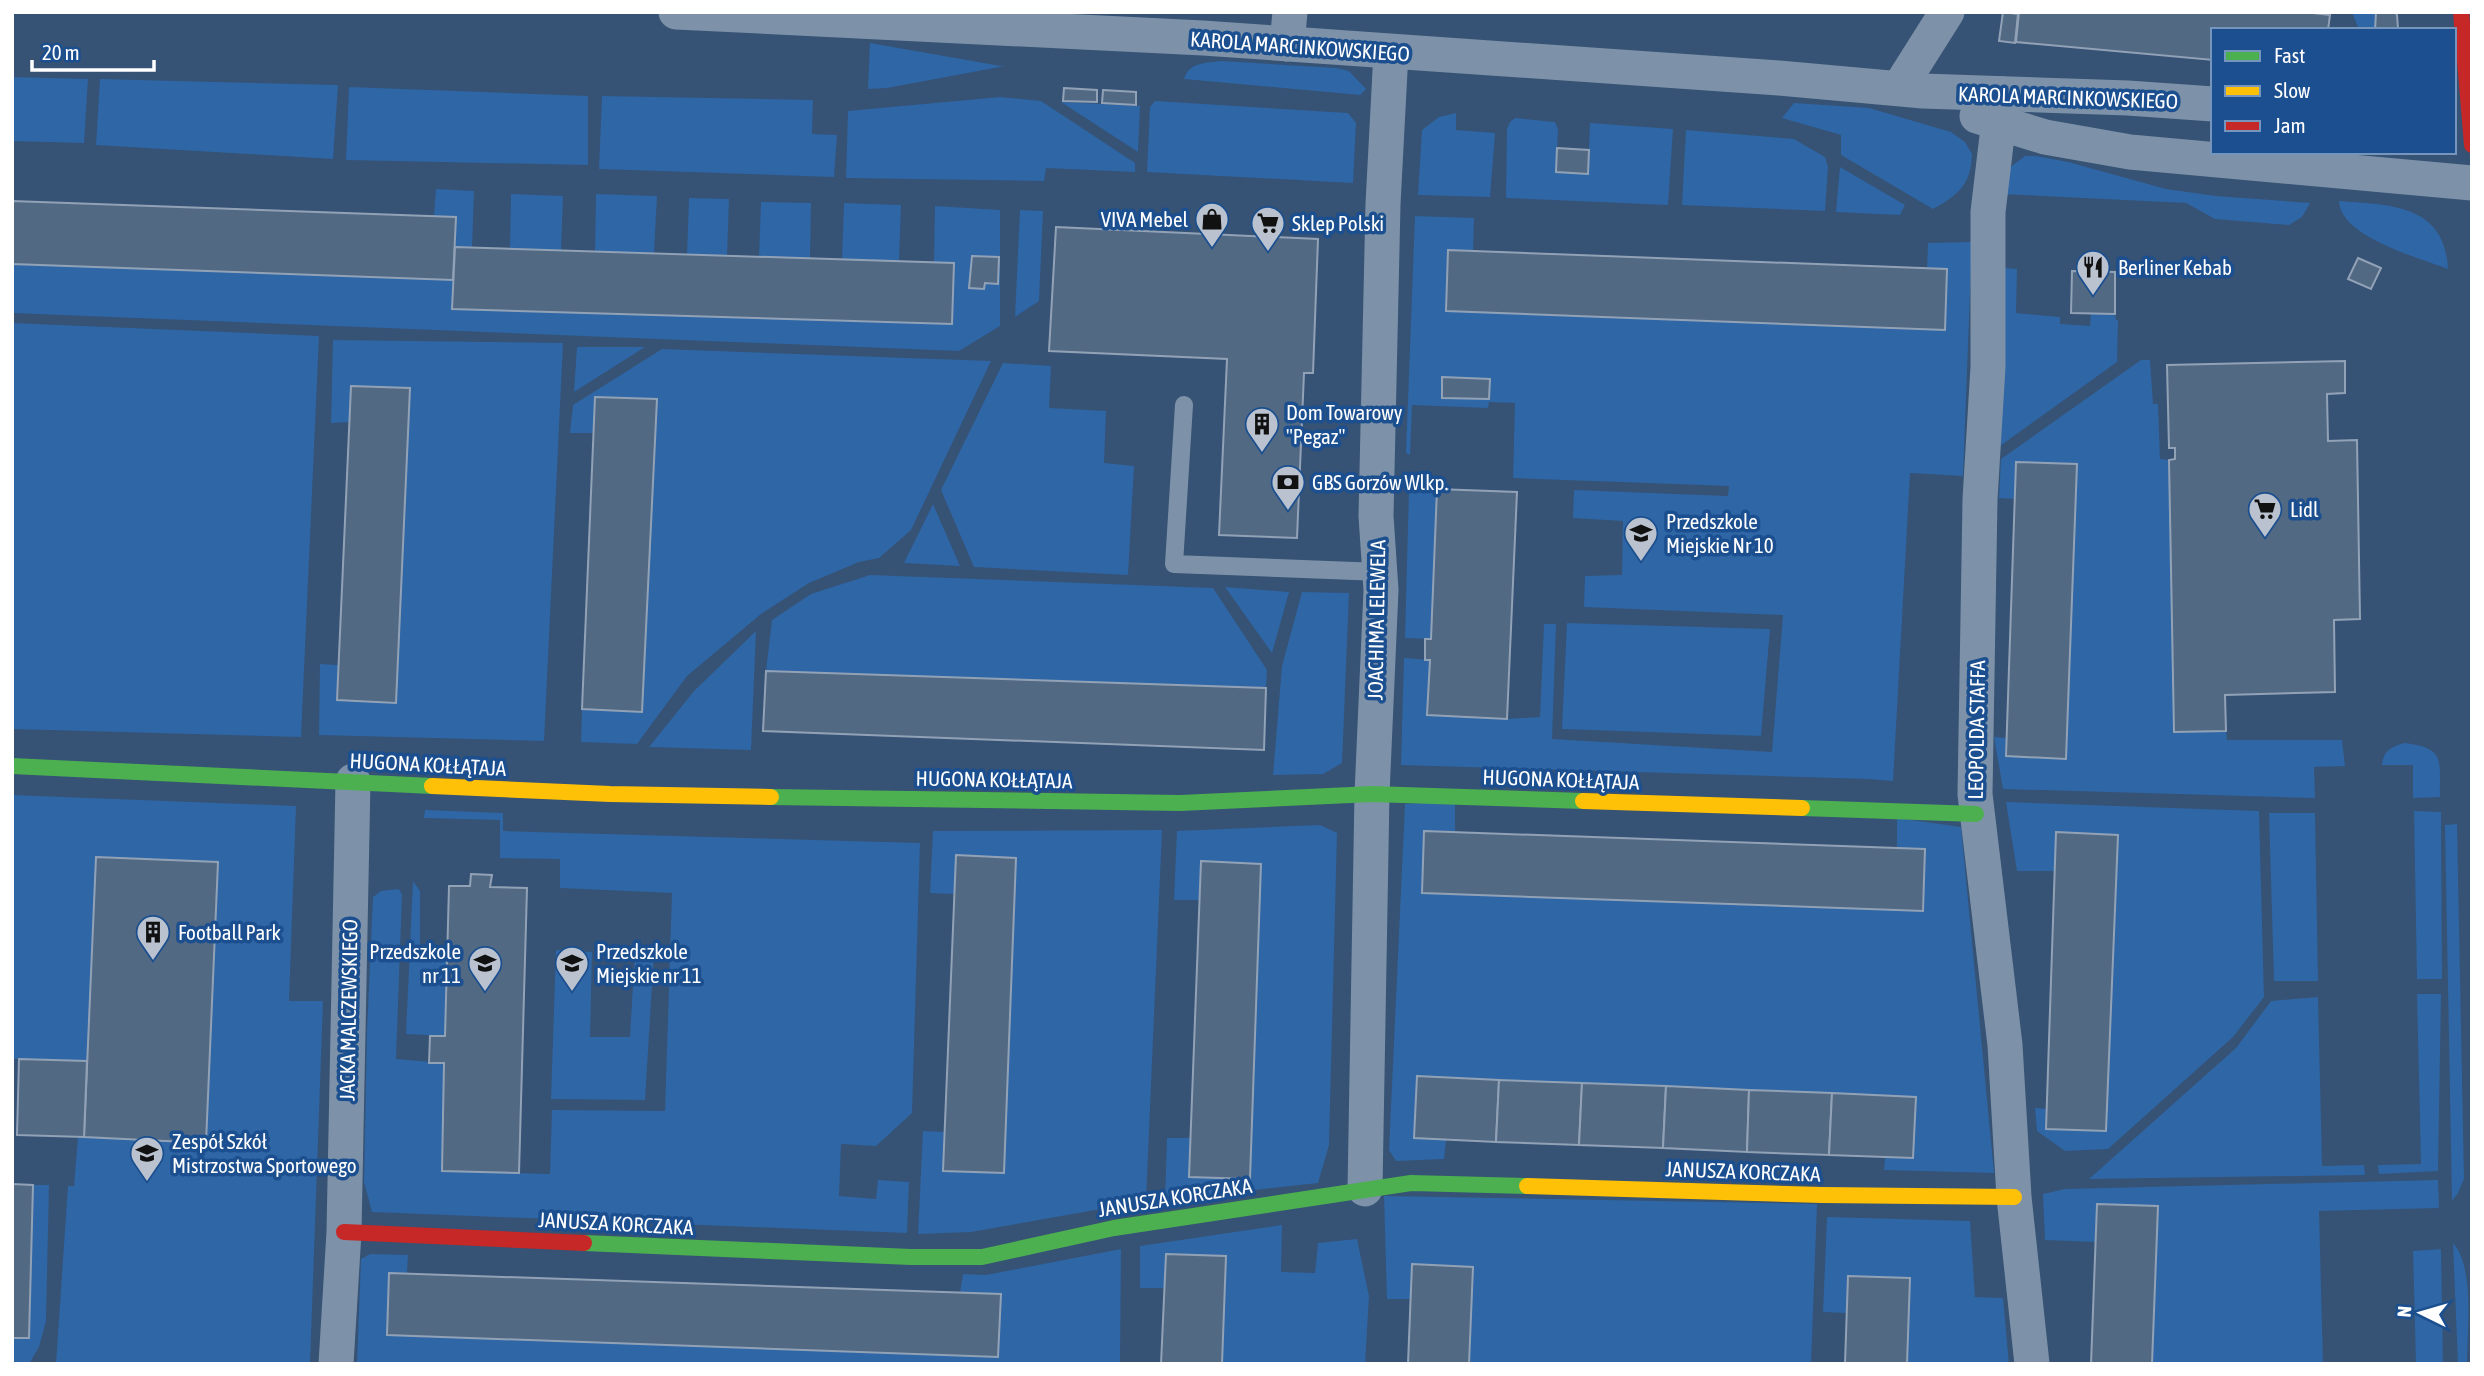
<svg xmlns="http://www.w3.org/2000/svg" width="2484" height="1376" viewBox="0 0 2484 1376" font-family="'Asap Condensed',sans-serif">
  <style>
    .green { fill: #2f66a5 }
    .building { fill: #526984; stroke: #92a2b6; stroke-width: 2 }
    .lines { fill: none; stroke-linecap: round; stroke-linejoin: round }
    .lane { stroke: #7d92a8; stroke-width: 18 }
    .street { stroke: #7d92a8; stroke-width: 35 }
    .fast { stroke: #4caf50; stroke-width: 16 }
    .slow { stroke: #ffc107; stroke-width: 16 }
    .jam { stroke: #c62828; stroke-width: 16 }
    .labels { text-anchor: middle; dominant-baseline: central; stroke-width: 7; stroke-linejoin: round; paint-order: stroke }
    .street-label { font-size: 21px; fill: #fff; stroke: #1b4f8f }
    .poi-label { font-size: 21px; fill: #fff; stroke: #1b4f8f; text-anchor: start }
  </style>
  <rect width="100%" height="100%" fill="#365274"/>
  <g class="green">
    <polygon points="2352,12 2376,12 2375,30 2359,30"/>
    <polygon points="870,43 1001,66 1005,66 887,88 868,89"/>
    <path d="M1221,61L1336,68L1349,71L1366,89L1360,95L1184,79C1189,62 1206,63 1221,61Z"/>
    <polygon points="12,77 88,79 84,143 12,141"/>
    <polygon points="100,79 338,85 333,159 96,145"/>
    <polygon points="349,87 588,96 588,165 346,160"/>
    <polygon points="602,96 813,100 812,134 837,135 834,177 599,169"/>
    <polygon points="1000,97 1041,101 1135,163 1135,172 1046,168 1044,181 846,178 848,111"/>
    <polygon points="1155,101 1348,113 1356,123 1353,183 1147,172 1150,107"/>
    <polygon points="1061,102 1140,106 1138,152"/>
    <path d="M1794,103L1869,108L1951,132L1965,142L1972,154C1971,185 1958,195 1933,209L1841,155V135L1782,118Z"/>
    <polygon points="1456,113 1456,130 1495,133 1490,197 1418,195 1422,130 1439,117"/>
    <polygon points="1515,118 1555,122 1558,129 1556,172 1588,173 1590,123 1673,129 1668,205 1506,198 1507,129 1510,122"/>
    <polygon points="1686,130 1794,139 1825,157 1828,167 1825,211 1682,205"/>
    <polygon points="2025,156 2036,156 2068,162 2166,189 2216,196 2310,203 2302,217 2289,225 2215,219 2186,203 2002,194 2009,168"/>
    <polygon points="1840,167 1905,205 1900,215 1836,212"/>
    <polygon points="436,189 474,191 472,248 455,247 456,217 434,216"/>
    <polygon points="511,194 563,196 561,251 510,249"/>
    <polygon points="596,194 657,196 654,253 595,252"/>
    <polygon points="689,198 729,199 727,256 687,255"/>
    <path d="M2339,201C2390,205 2445,204 2448,269C2420,258 2340,237 2339,201Z"/>
    <polygon points="761,202 811,203 810,259 759,257"/>
    <polygon points="844,203 901,205 899,262 842,260"/>
    <polygon points="935,206 1000,210 1000,326 959,351 12,313 12,264 453,280 452,309 951,324 934,263"/>
    <polygon points="1020,210 1043,211 1039,301 1015,317"/>
    <polygon points="1415,216 1474,218 1473,251 1448,251 1446,311 1944,330 1947,270 1927,269 1928,243 1972,242 1963,476 1910,473 1893,781 1868,779 1401,765 1404,658 1430,660 1507,719 1540,717 1544,624 1556,624 1552,739 1772,752 1783,615 1584,607 1585,576 1622,575 1623,521 1573,518 1574,490 1728,496 1729,486 1513,478 1515,403 1489,402 1488,408 1412,405 1410,455 1406,453"/>
    <polygon points="2005,268 2017,269 2016,313 2060,317 2060,324 2090,326 2091,313 2115,314 2116,320 2118,320 2117,362 2000,446"/>
    <polygon points="12,323 319,336 301,737 12,729"/>
    <polygon points="333,340 563,343 544,741 319,735 320,664 338,665 338,700 396,702 410,388 351,386 349,422 331,423"/>
    <polygon points="577,347 645,347 574,392"/>
    <polygon points="662,349 991,361 911,530 879,558 859,562 809,583 761,614 687,676 637,744 581,742 582,709 642,712 657,399 595,397 593,433 570,433 573,405"/>
    <polygon points="2141,360 2150,360 2153,404 2158,404 2160,459 2169,460 2174,732 2226,731 2227,740 2342,740 2345,766 2314,767 2315,798 2003,789 1994,737 2006,738 2007,756 2066,758 2077,464 2016,462 2015,499 1999,498 2001,459"/>
    <polygon points="1003,363 1051,366 1049,408 1106,411 1104,463 1134,466 1128,575 974,567 941,490"/>
    <polygon points="1409,488 1437,489 1431,639 1405,638"/>
    <polygon points="933,504 960,566 904,563"/>
    <polygon points="870,575 1213,588 1267,670 1266,688 766,671 772,620 811,594"/>
    <polygon points="1225,587 1289,592 1272,653"/>
    <polygon points="1302,592 1349,593 1342,763 1323,774 1273,775 1282,666"/>
    <polygon points="1567,623 1770,629 1761,736 1562,729"/>
    <polygon points="756,631 751,750 649,747 694,691"/>
    <path d="M2404,743C2447,748 2439,761 2440,797L2413,798V765H2382C2383,751 2391,747 2404,743Z"/>
    <polygon points="12,795 296,806 289,1001 323,1001 310,1364 56,1364 68,1186 74,1186 78,1137 206,1142 218,862 96,857 87,1061 12,1059"/>
    <polygon points="1455,801 1455,832 1424,831 1423,893 1922,911 1897,848 1897,818 1961,827 1994,1173 1884,1170 1885,1157 1913,1158 1916,1097 1418,1076 1414,1138 1446,1140 1444,1159 1396,1161 1389,1150 1405,804"/>
    <polygon points="2006,802 2259,811 2264,997 2233,1037 2108,1149 2065,1151 2037,1131 2035,1108 2047,1109 2047,1129 2106,1131 2118,835 2057,832 2055,871 2017,871"/>
    <polygon points="425,810 503,813 503,831 920,843 912,1113 876,1146 841,1144 839,1196 876,1199 878,1180 909,1182 907,1233 372,1212 364,1182 367,1032 373,897 381,891 399,889 402,895 396,1059 444,1063 442,1171 550,1174 552,1110 665,1111 672,893 560,888 560,859 500,858 500,820 424,818"/>
    <polygon points="2414,811 2441,812 2442,979 2417,979"/>
    <polygon points="2269,813 2315,813 2318,981 2274,981"/>
    <polygon points="2457,824 2464,1179 2458,1193 2452,1201 2445,825"/>
    <polygon points="1320,825 1337,833 1329,1145 1318,1183 1165,1200 1167,1138 1190,1138 1189,1177 1250,1178 1261,864 1201,861 1199,900 1174,900 1177,831"/>
    <polygon points="1162,830 1146,1201 971,1232 918,1234 923,1131 944,1132 943,1170 1004,1173 1016,858 956,855 954,894 930,893 933,831"/>
    <polygon points="413,881 420,891 420,950 447,951 445,1036 406,1034"/>
    <polygon points="556,950 592,952 590,1037 630,1037 635,951 654,952 645,1100 551,1099"/>
    <polygon points="2417,994 2441,994 2438,1171 2379,1174 2378,1165 2421,1164"/>
    <polygon points="2318,997 2322,1166 2364,1165 2365,1175 2089,1179 2236,1048 2271,1001"/>
    <polygon points="2438,1180 2439,1208 2319,1211 2323,1364 2152,1364 2158,1207 2098,1204 2096,1242 2045,1240 2043,1194 2065,1189"/>
    <polygon points="33,1185 49,1185 46,1321 39,1347 29,1364 12,1364 12,1338 29,1338"/>
    <polygon points="1384,1196 1817,1204 1811,1364 1469,1364 1473,1267 1413,1264 1411,1299 1387,1299"/>
    <polygon points="1827,1217 1970,1221 1975,1297 2003,1298 2009,1364 1907,1364 1909,1278 1849,1276 1847,1313 1823,1312"/>
    <polygon points="1282,1225 1281,1272 1315,1273 1318,1243 1357,1239 1369,1296 1365,1364 1222,1364 1226,1256 1166,1254 1164,1288 1140,1288 1140,1246"/>
    <path d="M2453,1243C2475,1267 2467,1331 2467,1364H2458Z"/>
    <polygon points="1121,1249 1120,1364 357,1364 361,1259 370,1254 408,1255 407,1274 389,1274 387,1335 998,1357 1001,1295 960,1293 963,1274 986,1275"/>
    <polygon points="2441,1249 2443,1364 2416,1364 2413,1251"/>
  </g>
  <g class="building">
    <polygon points="2003,12 2018,14 2015,43 1999,41"/>
    <polygon points="2019,12 2304,12 2330,15 2328,30 2213,30 2213,60 2016,42"/>
    <polygon points="2376,12 2395,12 2397,15 2398,28 2375,30"/>
    <polygon points="1064,88 1097,90 1097,102 1063,101"/>
    <polygon points="1103,90 1136,92 1136,105 1102,103"/>
    <polygon points="1557,148 1589,150 1588,174 1556,172"/>
    <polygon points="12,201 456,217 453,280 12,264"/>
    <polygon points="1056,227 1318,239 1313,373 1304,373 1297,538 1219,535 1227,359 1049,351"/>
    <polygon points="455,247 954,263 952,324 452,309"/>
    <polygon points="1448,250 1947,269 1945,330 1446,311"/>
    <polygon points="972,256 999,257 998,284 985,283 984,289 969,288"/>
    <polygon points="2358,258 2381,268 2371,289 2348,279"/>
    <polygon points="2072,271 2115,272 2115,314 2071,313"/>
    <polygon points="2345,361 2345,393 2327,394 2328,441 2357,440 2360,619 2334,620 2335,692 2225,695 2226,731 2174,732 2169,460 2175,459 2175,448 2169,448 2167,365"/>
    <polygon points="1442,377 1490,379 1489,399 1442,398"/>
    <polygon points="351,386 410,388 396,703 337,700"/>
    <polygon points="595,397 657,399 642,712 582,709"/>
    <polygon points="2016,462 2077,464 2066,759 2006,756"/>
    <polygon points="1437,489 1517,492 1507,719 1427,715 1430,660 1425,660 1425,639 1431,639"/>
    <polygon points="766,671 1266,688 1264,750 763,731"/>
    <polygon points="1424,831 1925,849 1923,911 1422,893"/>
    <polygon points="2056,832 2118,835 2106,1131 2046,1129"/>
    <polygon points="956,855 1016,858 1004,1173 943,1171"/>
    <polygon points="96,857 218,862 206,1143 84,1137"/>
    <polygon points="1201,861 1261,864 1250,1179 1189,1177"/>
    <polygon points="471,874 492,875 490,887 527,888 519,1173 442,1171 444,1063 429,1063 430,1036 445,1036 449,886 470,886"/>
    <polygon points="19,1059 87,1061 84,1137 17,1135"/>
    <polygon points="1417,1076 1499,1080 1496,1142 1414,1138"/>
    <polygon points="1499,1080 1582,1083 1579,1145 1496,1142"/>
    <polygon points="1582,1083 1666,1086 1663,1148 1579,1145"/>
    <polygon points="1666,1086 1749,1090 1747,1152 1663,1148"/>
    <polygon points="1749,1090 1832,1093 1829,1155 1747,1152"/>
    <polygon points="1832,1093 1916,1097 1913,1158 1829,1155"/>
    <polygon points="12,1184 33,1185 29,1338 12,1338"/>
    <polygon points="2097,1204 2158,1206 2152,1364 2091,1364"/>
    <polygon points="1166,1254 1226,1256 1222,1364 1161,1364"/>
    <polygon points="1412,1264 1473,1267 1469,1364 1408,1364"/>
    <polygon points="389,1273 1001,1294 998,1357 387,1335"/>
    <polygon points="1848,1276 1910,1278 1907,1364 1845,1364"/>
  </g>
  <g class="lines">
    <polyline class="lane" points="1184,405 1174,564 1381,572"/>
    <g class="street">
      <polyline points="676,12 1203,38 1779,78 1923,91 2128,98 2213,104"/>
      <polyline points="1287,44 1290,12"/>
      <polyline points="1899,88 1947,12"/>
      <polyline points="2002,94 1988,212 1988,367 1980,499 1975,794 2005,1045 2014,1197 2032,1364"/>
      <polyline points="1977,116 2045,137 2130,152 2472,183"/>
      <polyline points="1365,1189 1372,794 1381,590 1376,516 1383,204 1391,52"/>
      <polyline points="336,1364 344,1232 353,781"/>
    </g>
    <g class="fast">
      <polyline points="12,766 432,786"/>
      <polyline points="771,797 1180,803 1372,794 1583,801"/>
      <polyline points="1802,808 1976,814"/>
      <polyline points="584,1243 911,1257 982,1257 1114,1228 1411,1183 1527,1186"/>
    </g>
    <g class="slow">
      <polyline points="432,786 610,794 771,797"/>
      <polyline points="1583,801 1802,808"/>
      <polyline points="1527,1186 1822,1195 2014,1197"/>
    </g>
    <g class="jam">
      <polyline points="2461,12 2472,145"/>
      <polyline points="344,1232 584,1243"/>
    </g>
  </g>
  <defs>
    <symbol id="shop-pin" viewBox="-11 -11 22 30"><path d="M0 17L-7.5 6A9.5 9.5 0 1 1 7.5 6Z" fill="#b9c2ce" stroke="#1b4f8f"/><path d="M-5-2.5h2.3a2.7 3.5 0 0 1 5.4 0H5L5.5 6h-11ZM-1.5-2.5h3a1.5 2.3 0 0 0-3 0Z" fill="#111"/></symbol>
    <symbol id="supermarket-pin" viewBox="-11 -11 22 30"><path d="M0 17L-7.5 6A9.5 9.5 0 1 1 7.5 6Z" fill="#b9c2ce" stroke="#1b4f8f"/><path d="M-6-5.5h2.5l.6 2H6L4.5 2H-2.5L-4.4-4H-6ZM-1.5 3.2a1.3 1.3 0 1 0 .1 0ZM3 3.2a1.3 1.3 0 1 0 .1 0Z" fill="#111"/></symbol>
    <symbol id="restaurant-pin" viewBox="-11 -11 22 30"><path d="M0 17L-7.5 6A9.5 9.5 0 1 1 7.5 6Z" fill="#b9c2ce" stroke="#1b4f8f"/><path d="M-5-6h1v4h1v-4h1v4h1v-4h1v5L-1.5 .5V6h-2V.5L-5-1ZM5-6V6H3V1.5H1.5Q1.5-4 5-6Z" fill="#111"/></symbol>
    <symbol id="building-pin" viewBox="-11 -11 22 30"><path d="M0 17L-7.5 6A9.5 9.5 0 1 1 7.5 6Z" fill="#b9c2ce" stroke="#1b4f8f"/><path d="M-4-6H4V6H1V3H-1V6H-4ZM-2.5-4.3h1.7v1.8h-1.7ZM.8-4.3h1.7v1.8H.8ZM-2.5-1h1.7V.8h-1.7ZM.8-1h1.7V.8H.8Z" fill="#111"/></symbol>
    <symbol id="bank-pin" viewBox="-11 -11 22 30"><path d="M0 17L-7.5 6A9.5 9.5 0 1 1 7.5 6Z" fill="#b9c2ce" stroke="#1b4f8f"/><path d="M-6-4H6V4H-6ZM0-2.3a2.3 2.3 0 1 0 0 4.6a2.3 2.3 0 1 0 0-4.6Z" fill="#111"/></symbol>
    <symbol id="school-pin" viewBox="-11 -11 22 30"><path d="M0 17L-7.5 6A9.5 9.5 0 1 1 7.5 6Z" fill="#b9c2ce" stroke="#1b4f8f"/><path d="M0-5L7-2L0 1L-7-2ZM-4 1L0 2.5L4 1V4Q0 6-4 4Z" fill="#111"/></symbol>
  </defs>
  <g fill-rule="evenodd">
    <use href="#shop-pin" x="1193" y="200" width="38" height="52"/>
    <use href="#supermarket-pin" x="1249" y="204" width="38" height="52"/>
    <use href="#restaurant-pin" x="2074" y="248" width="38" height="52"/>
    <use href="#building-pin" x="1243" y="405" width="38" height="52"/>
    <use href="#bank-pin" x="1269" y="463" width="38" height="52"/>
    <use href="#supermarket-pin" x="2246" y="490" width="38" height="52"/>
    <use href="#school-pin" x="1622" y="514" width="38" height="52"/>
    <use href="#building-pin" x="134" y="913" width="38" height="52"/>
    <use href="#school-pin" x="466" y="944" width="38" height="52"/>
    <use href="#school-pin" x="553" y="944" width="38" height="52"/>
    <use href="#school-pin" x="128" y="1134" width="38" height="52"/>
  </g>
  <g class="labels">
    <g class="street-label">
      <text transform="translate(1300 46) rotate(4)">KAROLA MARCINKOWSKIEGO</text>
      <text transform="translate(2068 97) rotate(2)">KAROLA MARCINKOWSKIEGO</text>
      <text transform="translate(1376 620) rotate(-89)">JOACHIMA LELEWELA</text>
      <text transform="translate(1976 730) rotate(-89)">LEOPOLDA STAFFA</text>
      <text transform="translate(428 764) rotate(3)">HUGONA KOŁŁĄTAJA</text>
      <text transform="translate(994 779) rotate(1)">HUGONA KOŁŁĄTAJA</text>
      <text transform="translate(1561 779) rotate(2)">HUGONA KOŁŁĄTAJA</text>
      <text transform="translate(348 1010) rotate(-89)">JACKA MALCZEWSKIEGO</text>
      <text transform="translate(1743 1171) rotate(2)">JANUSZA KORCZAKA</text>
      <text transform="translate(1175 1197) rotate(-9)">JANUSZA KORCZAKA</text>
      <text transform="translate(616 1223) rotate(3)">JANUSZA KORCZAKA</text>
    </g>
    <g class="poi-label">
      <text x="1188" y="219" text-anchor="end">VIVA Mebel</text>
      <text x="1292" y="223">Sklep Polski</text>
      <text x="2118" y="267">Berliner Kebab</text>
      <text x="1286" y="412">Dom Towarowy<tspan x="1286" dy="24">"Pegaz"</tspan></text>
      <text x="1312" y="482">GBS Gorzów Wlkp.</text>
      <text x="2290" y="509">Lidl</text>
      <text x="1666" y="521">Przedszkole<tspan x="1666" dy="24">Miejskie Nr 10</tspan></text>
      <text x="178" y="932">Football Park</text>
      <text x="461" y="951" text-anchor="end">Przedszkole<tspan x="461" dy="24">nr 11</tspan></text>
      <text x="596" y="951">Przedszkole<tspan x="596" dy="24">Miejskie nr 11</tspan></text>
      <text x="172" y="1141">Zespół Szkół<tspan x="172" dy="24">Mistrzostwa Sportowego</tspan></text>
    </g>
  </g>
  <rect width="2484" height="1376" fill="none" stroke="#ffffff" stroke-width="28"/>
  <rect x="2211" y="28" width="245" height="126" fill="#1b4f8f" stroke="#7695bc" stroke-width="2"/>
  <rect x="2225" y="51" width="35" height="10" fill="#4caf50" stroke="#7695bc" stroke-width="2"/>
  <text x="2274" y="63" font-size="21" fill="#ffffff">Fast</text>
  <rect x="2225" y="86" width="35" height="10" fill="#ffc107" stroke="#7695bc" stroke-width="2"/>
  <text x="2274" y="98" font-size="21" fill="#ffffff">Slow</text>
  <rect x="2225" y="121" width="35" height="10" fill="#c62828" stroke="#7695bc" stroke-width="2"/>
  <text x="2274" y="133" font-size="21" fill="#ffffff">Jam</text>
  <g transform="translate(2421 1313) rotate(275)" stroke="#1b4f8f" stroke-width="5" paint-order="stroke">
  <path d="M0-5L12 26L0 18L-12 26Z" fill="#ffffff"/>
  <text y="-10" font-size="19" font-weight="bold" text-anchor="middle" fill="#ffffff">N</text>
  </g>
  <path d="M32 60v10h122v-10" fill="none" stroke="#ffffff" stroke-width="3.5"/>
  <text x="42" y="60" font-size="21" fill="#ffffff" stroke="#1b4f8f" stroke-width="5" paint-order="stroke">20 m</text>
</svg>
